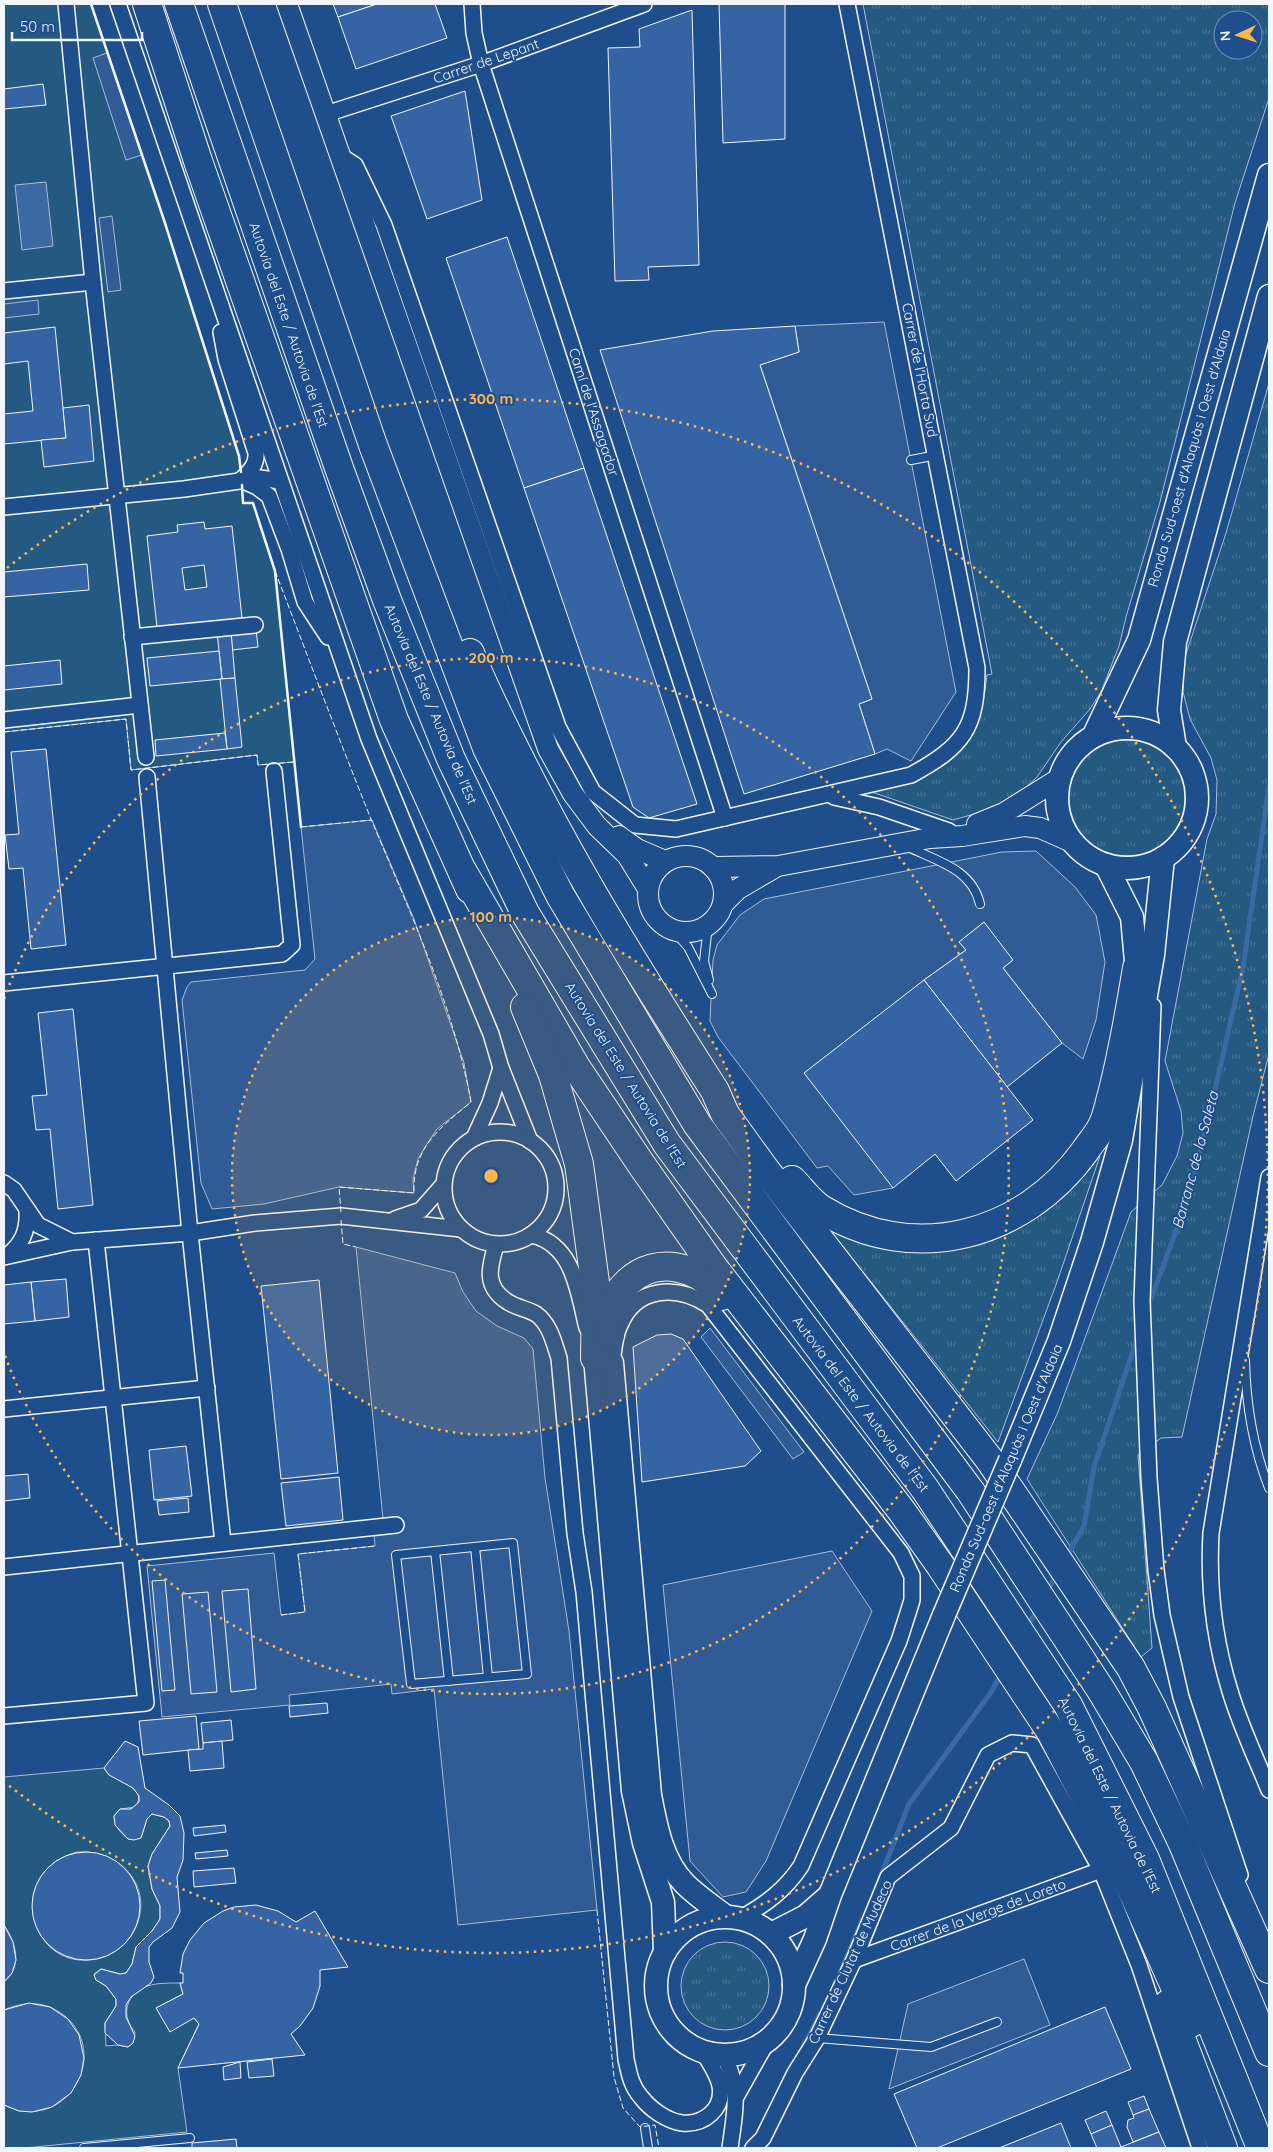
<svg xmlns="http://www.w3.org/2000/svg" width="1273" height="2152" viewBox="0 0 1273 2152" font-family="Quicksand,sans-serif">
  <style>
    .grass { fill: url(#grass-tufts); stroke: #a8bbd7; fill-rule: evenodd }
    .green { fill: #245a82; stroke: #a8bbd7; fill-rule: evenodd }
    .parking { fill: #305b95; stroke: #a8bbd7 }
    .water { fill: #3b69a3; stroke: #a8bbd7 }
    .lines { fill: none; stroke-linecap: round; stroke-linejoin: round }
    .stream { stroke: #3b69a3; stroke-width: 5 }
    .building { fill: #3563a3; stroke: #f2f6ff; fill-rule: evenodd }
    .service-casing { stroke: #f2f6ff; stroke-width: 10 }
    .minor-casing { stroke: #f2f6ff; stroke-width: 18 }
    .tertiary-casing { stroke: #f2f6ff; stroke-width: 22 }
    .secondary-casing { stroke: #f2f6ff; stroke-width: 25 }
    .motorway-casing { stroke: #f2f6ff; stroke-width: 30 }
    .service { stroke: #1f4e8c; stroke-width: 8 }
    .minor { stroke: #1f4e8c; stroke-width: 15 }
    .tertiary { stroke: #1f4e8c; stroke-width: 20 }
    .secondary { stroke: #1f4e8c; stroke-width: 22 }
    .motorway { stroke: #1f4e8c; stroke-width: 28 }
    .secondary-bridge-casing { stroke: #f2f6ff; stroke-width: 25; stroke-linecap: butt }
    .secondary-bridge { stroke: #1f4e8c; stroke-width: 22 }
    .fence { stroke: #f2f6ff; stroke-width: 1; stroke-dasharray: 6 2.5; stroke-linecap: butt }
    .wall { stroke: #f2f6ff; stroke-width: 2.5 }
    .ring { fill: none; stroke: #ffb74d; stroke-width: 2.5; stroke-dasharray: 2.5 5 }
    .labels { text-anchor: middle; dominant-baseline: central; stroke-width: 4; stroke-linejoin: round; paint-order: stroke }
    .street-label { font-size: 14px; fill: #f2f6ff; stroke: #1f4e8c }
    .water-label { font-size: 15px; font-style: italic; fill: #f2f6ff; stroke: #1f4e8c }
    .centre { fill: #ffb74d; stroke: #1f4e8c; stroke-width: 2.5 }
    .ring-label { font-size: 15px; text-anchor: middle; font-weight: bold; fill: #ffb74d; stroke: #1f4e8c; stroke-width: 4; stroke-linejoin: round; paint-order: stroke }
  </style>
  <defs>
    <pattern id="grass-tufts" width="24" height="20" patternUnits="userSpaceOnUse" patternTransform="scale(1.25)"><rect width="24" height="20" fill="#245a82"/><path d="M3 7l-1-3M5 7V3M7 7l1-3M15 17l-1-3M17 17v-4M19 17l1-3" fill="none" stroke="#447295"/></pattern>
  </defs>
  <rect width="100%" height="100%" fill="#1f4e8c"/>
  <g class="grass">
    <path d="M863,4H1269V98L1235,203L1160,502L1126,617L1119,646L1101,692L1090,709L1061,742L1037,777L1018,795L995,808L953,820L869,791C945,776 978,757 987,675L992,674ZM1223,20H1253V50H1223Z"/>
    <polygon points="1269,383 1269,1054 1253,1116 1182,1437 1161,1438 1138,1455 1152,1648 1141,1657 1027,1479 1058,1412 1131,1212 1162,1185 1177,1156 1183,1133 1181,1111 1165,1061 1207,839 1216,814 1217,780 1211,758 1190,719 1183,692 1184,660 1226,533"/>
    <circle cx="1127" cy="798" r="58"/>
    <polygon points="1100,1156 1057,1282 998,1442 826,1225 1010,1230 1042,1213 1081,1179"/>
    <circle cx="725" cy="1986" r="44"/>
  </g>
  <g class="green">
    <polygon points="4,4 91,4 164,220 239,456 243,503 253,503 275,571 294,762 258,765 257,755 131,770 126,719 4,732"/>
    <path d="M104,1768C110,1782 151,1786 135,1807L120,1809L114,1816C115,1827 120,1832 128,1839L141,1838L147,1819L152,1814L164,1817L169,1821L170,1826L152,1854L148,1866L152,1889L160,1906V1919L152,1931L136,1947L132,1964L126,1973L120,1974L101,1969L94,1974L96,1980L106,1986L116,1999V2006L105,2023L106,2046L118,2045L128,2047L133,2043L135,2032C117,2011 130,1988 156,1984C164,1983 173,1983 180,1983L183,1994L156,2008L194,2018L199,2024L178,2068L187,2132L24,2148H4V2105C72,2137 118,2040 52,2008C37,2001 19,2003 4,2010V1982C23,1967 16,1942 4,1925V1777ZM77,1852C122,1849 157,1890 133,1933C126,1945 114,1954 101,1958C30,1977 2,1872 77,1852Z"/>
  </g>
  <g class="parking">
    <polygon points="107,53 142,155 126,160 93,58"/>
    <polygon points="112,216 121,290 108,292 99,218"/>
    <polygon points="38,300 39,314 4,318 4,304"/>
    <polygon points="884,322 956,692 911,761 887,749 875,754 859,704 872,699 760,365 799,352 795,326"/>
    <polygon points="372,820 414,919 464,1063 471,1102 437,1129 427,1144 418,1159 413,1179 414,1193 339,1187 264,1204 212,1209 201,1183 182,1000 187,987 191,982 305,970 315,959 301,827"/>
    <polygon points="1036,851 1075,887 1096,915 1105,962 1096,1020 1083,1059 1062,1043 1003,968 1013,960 983,923 959,942 966,950 924,980 893,1188 854,1195 828,1166 817,1168 718,1037 710,1021 713,960 717,945 740,915 764,899 1002,852"/>
    <polygon points="356,1247 455,1273 463,1292 476,1311 497,1326 524,1338 533,1349 545,1478 569,1631 597,1910 458,1925 434,1689 392,1694 391,1684 289,1695 290,1705 162,1717 147,1566 274,1553 281,1615 305,1612 298,1554 375,1546 373,1521 383,1519"/>
    <polygon points="710,1328 804,1452 793,1459 701,1337"/>
    <polygon points="832,1551 872,1611 766,1861 746,1892 723,1897 690,1861 663,1585"/>
    <polygon points="1024,1959 1050,2025 889,2089 908,2004"/>
  </g>
  <polygon class="water" points="46,182 53,246 22,250 15,185"/>
  <g class="lines">
    <g class="stream">
      <polyline points="1147,1310 1186,1204 1208,1120 1243,968 1269,786"/>
      <polyline points="1066,1558 1084,1526 1094,1467 1138,1336"/>
      <polyline points="1046,1593 1057,1574"/>
      <polyline points="1027,1628 1037,1609"/>
      <polyline points="880,1878 909,1804 992,1691 1002,1672"/>
      <polyline points="841,1971 863,1918"/>
      <polyline points="802,2049 820,2014"/>
      <polyline points="766,2148 769,2139"/>
    </g>
  </g>
  <g class="building">
    <polygon points="333,4 377,4 338,17"/>
    <polygon points="377,4 435,4 447,38 356,69 338,17"/>
    <polygon points="719,4 785,4 785,139 723,143"/>
    <polygon points="692,10 699,265 648,267 649,280 615,281 608,48 640,47 639,29"/>
    <polygon points="43,84 46,105 4,109 4,89"/>
    <polygon points="465,91 482,200 427,219 391,116"/>
    <polygon points="507,237 584,468 524,488 446,258"/>
    <polygon points="795,326 799,352 760,365 872,699 859,704 875,754 744,794 600,350 713,331"/>
    <polygon points="55,327 66,438 4,444 4,414 33,411 28,361 4,364 4,333"/>
    <polygon points="89,405 94,461 44,467 41,440 66,438 63,408"/>
    <polygon points="584,468 697,804 649,818 633,807 524,488"/>
    <path d="M204,522L205,529L232,526L242,618L157,627L147,536L178,532L177,525ZM204,565L207,587L185,590L182,568Z"/>
    <polygon points="87,564 89,590 4,597 4,572"/>
    <polygon points="256,629 258,647 232,650 231,631"/>
    <polygon points="231,631 235,678 222,679 217,632"/>
    <polygon points="219,651 222,679 150,686 147,658"/>
    <polygon points="60,660 62,684 4,690 4,666"/>
    <polygon points="235,678 242,747 227,749 220,679"/>
    <polygon points="225,733 227,749 156,756 155,740"/>
    <polygon points="46,749 66,945 31,949 23,868 9,869 5,835 19,834 11,752"/>
    <polygon points="984,922 1013,960 1003,968 1062,1043 1007,1087 924,980 966,950 959,942"/>
    <polygon points="924,980 1033,1120 956,1181 935,1154 893,1188 804,1073"/>
    <polygon points="73,1009 93,1205 58,1209 50,1129 36,1130 32,1096 47,1095 38,1013"/>
    <polygon points="66,1279 69,1317 35,1321 31,1282"/>
    <polygon points="319,1280 338,1473 281,1479 261,1286"/>
    <polygon points="31,1282 35,1321 4,1324 4,1285"/>
    <polygon points="671,1334 683,1339 761,1451 745,1466 642,1482 633,1347 657,1335"/>
    <polygon points="186,1446 192,1496 154,1500 149,1450"/>
    <polygon points="28,1474 30,1498 4,1501 4,1476"/>
    <polygon points="339,1477 343,1520 286,1526 281,1483"/>
    <polygon points="188,1498 189,1512 159,1515 157,1501"/>
    <polygon points="165,1580 175,1690 162,1691 152,1581"/>
    <polygon points="248,1589 256,1689 231,1692 222,1591"/>
    <polygon points="208,1592 217,1692 191,1694 182,1594"/>
    <polygon points="327,1703 328,1713 290,1717 289,1706"/>
    <polygon points="196,1716 199,1749 143,1755 139,1721"/>
    <polygon points="231,1720 233,1740 203,1743 201,1723"/>
    <polygon points="125,1741 138,1747 145,1788 169,1805 180,1816 184,1833 183,1860 177,1877 180,1912 172,1928 153,1942 149,1947 149,1962 154,1977 151,1983 131,1997 126,2005 126,2017 135,2036 133,2043 128,2047 118,2045 105,2033 105,2023 116,2006 116,1999 106,1986 96,1980 94,1975 101,1969 120,1974 126,1973 132,1964 136,1947 152,1931 160,1919 160,1906 152,1889 148,1866 152,1854 170,1826 169,1821 164,1817 152,1814 147,1819 141,1838 134,1840 128,1839 115,1825 114,1816 120,1809 131,1809 139,1802 139,1796 133,1788 109,1775 104,1768"/>
    <polygon points="222,1741 224,1768 190,1771 188,1750 203,1749 203,1743"/>
    <polygon points="225,1825 226,1832 194,1836 193,1828"/>
    <polygon points="227,1850 228,1856 196,1859 195,1853"/>
    <circle cx="86" cy="1906" r="54"/>
    <polygon points="234,1868 236,1883 194,1887 193,1871"/>
    <polygon points="256,1905 278,1911 296,1922 315,1911 348,1967 320,1970 320,1986 313,2008 300,2026 291,2034 305,2055 178,2068 199,2024 194,2018 170,2032 156,2008 183,1994 180,1983 183,1983 183,1973 180,1973 183,1954 190,1940 204,1923 223,1911 234,1907"/>
    <polygon points="4,1925 13,1942 16,1960 12,1973 4,1982"/>
    <polygon points="29,2003 50,2007 68,2019 79,2035 84,2058 81,2075 71,2093 52,2107 32,2112 19,2111 4,2105 4,2010"/>
    <polygon points="1105,2007 1131,2069 937,2148 917,2148 894,2094"/>
    <polygon points="272,2059 274,2076 249,2078 247,2062"/>
    <polygon points="240,2062 241,2078 224,2080 223,2067"/>
    <polygon points="1144,2096 1149,2109 1133,2115 1128,2102"/>
    <polygon points="1149,2109 1159,2132 1133,2142 1127,2127 1128,2120 1134,2118 1133,2115"/>
    <polygon points="1106,2111 1112,2125 1091,2134 1085,2120"/>
    <polygon points="1061,2123 1071,2148 999,2148"/>
    <polygon points="1112,2125 1121,2147 1159,2132 1166,2148 1097,2148 1091,2134"/>
    <polygon points="236,2139 237,2148 192,2148 192,2143"/>
  </g>
  <g class="lines">
    <defs>
      <g id="service">
        <polyline points="911,460 937,455"/>
        <path d="M908,847C937,861 972,869 980,904"/>
        <polyline points="708,925 704,961 709,980"/>
        <polyline points="673,930 688,947 712,994"/>
        <path d="M1245,1360C1246,1404 1253,1447 1269,1488"/>
        <polygon points="513,1543 527,1674 411,1684 396,1555"/>
        <polyline points="475,1547 488,1677"/>
        <polyline points="435,1551 449,1681"/>
        <polyline points="817,2038 931,2047 997,2022"/>
        <polyline points="645,2128 648,2148"/>
        <polyline points="84,2148 190,2138"/>
      </g>
      <g id="minor">
        <polyline points="66,4 93,282 146,757"/>
        <polyline points="118,4 369,739 491,1034 501,1068 530,1141"/>
        <polyline points="472,4 474,33 481,64 725,818"/>
        <polyline points="326,114 481,64 644,4"/>
        <path d="M341,156L355,165L384,225L558,727L593,792L635,825L676,829L911,775C964,746 977,728 977,668L847,4"/>
        <polyline points="4,291 93,282"/>
        <path d="M221,332L226,359L256,453C257,465 249,472 241,480"/>
        <polyline points="241,480 257,487 269,496 289,549 305,602 328,637"/>
        <polyline points="4,507 184,489 260,478 280,481"/>
        <polyline points="132,637 255,625"/>
        <polyline points="4,720 140,705"/>
        <polyline points="147,777 190,1233 223,1543"/>
        <polyline points="834,797 879,807 949,831"/>
        <polyline points="4,983 282,954 292,945 274,771"/>
        <polyline points="1153,1006 1142,1301 1149,1478 1156,1570 1162,1615 1181,1697 1240,1875"/>
        <circle cx="500" cy="1188" r="56"/>
        <polyline points="474,1138 490,1103 501,1068"/>
        <path d="M1269,1177L1211,1533C1208,1587 1214,1639 1230,1691C1240,1725 1256,1758 1269,1790"/>
        <polyline points="4,1183 14,1190 38,1225 72,1242"/>
        <polyline points="395,1219 421,1210 443,1185"/>
        <path d="M532,1235C574,1245 578,1292 587,1328"/>
        <path d="M496,1245C489,1268 484,1287 508,1302C517,1308 528,1309 536,1314C550,1324 554,1343 559,1358L575,1533L584,1592L626,2059C629,2073 631,2086 641,2097C650,2109 667,2121 682,2123C704,2125 724,2109 720,2086C718,2074 709,2062 703,2052"/>
        <path d="M7,1256C22,1244 28,1231 27,1212"/>
        <polyline points="4,1257 72,1242 190,1233 255,1223 341,1216 461,1229"/>
        <path d="M612,1363C614,1351 614,1337 620,1325C636,1286 677,1285 708,1305L901,1553L912,1576V1600L908,1613L899,1641L801,1866C785,1890 766,1904 741,1918"/>
        <polyline points="4,1409 207,1388"/>
        <polyline points="4,1567 396,1525"/>
        <polyline points="4,1716 146,1703 96,1240"/>
        <polyline points="854,1960 1101,1870"/>
        <path d="M724,2055C741,2092 735,2110 730,2148"/>
        <polyline points="737,2095 768,2040"/>
        <polyline points="753,2148 763,2138 795,2073 817,2038 854,1960 888,1877 951,1828 988,1755 1012,1743 1032,1745 1101,1870 1139,1965 1200,2148"/>
      </g>
      <g id="tertiary">
        <polyline points="287,4 548,749 573,794 597,826 627,855 648,889"/>
        <polyline points="977,824 1004,813 1060,778"/>
        <polyline points="619,836 637,849 665,861"/>
        <circle cx="686" cy="894" r="38"/>
        <polyline points="713,867 778,866 930,838 962,836 1025,826 1040,828 1072,842"/>
        <polyline points="723,904 738,889 774,868"/>
      </g>
      <g id="secondary">
        <circle cx="1127" cy="798" r="70"/>
        <polyline points="1094,735 1139,640 1269,175"/>
        <polyline points="1175,747 1169,710 1175,642 1269,296"/>
        <polyline points="1106,865 1132,917 1138,984"/>
        <polyline points="595,1358 633,1791 644,1843 663,1902 665,1952"/>
        <path d="M612,1363L650,1795C656,1826 662,1861 685,1884C697,1896 712,1906 725,1916"/>
        <polyline points="1010,1460 1059,1341 1092,1242 1121,1140 1153,955 1163,858"/>
        <circle cx="725" cy="1986" r="69"/>
        <polyline points="771,1934 806,1916 829,1896"/>
        <polyline points="794,1985 815,1939 830,1895 944,1615"/>
      </g>
      <g id="motorway">
        <polyline points="147,4 198,161 394,720 470,889"/>
        <polyline points="179,4 339,468 387,600 451,759 525,913 667,1144 925,1489 1068,1705 1145,1859 1261,2148"/>
        <polyline points="222,4 373,445 487,748 560,895 697,1124 971,1492 1101,1690 1144,1762 1183,1844 1269,2052"/>
        <path d="M470,653C484,688 501,721 518,755C576,872 644,980 715,1091L725,1114L764,1168L989,1459L1131,1668L1152,1708L1269,1969"/>
        <polyline points="463,872 576,1067 641,1164 714,1268 901,1510 940,1565 1051,1732 1124,1872 1191,2023"/>
        <polyline points="525,1007 553,1075 579,1164 596,1290 595,1358"/>
        <path d="M792,1180C801,1189 810,1202 821,1209C913,1266 1023,1237 1085,1151C1090,1143 1098,1135 1102,1126C1107,1117 1109,1104 1112,1094C1123,1052 1130,1010 1137,968"/>
        <path d="M610,1335C610,1325 609,1314 613,1304C615,1295 621,1289 628,1282C657,1255 699,1266 722,1296"/>
        <polyline points="1168,2004 1223,2148"/>
      </g>
    </defs>
    <use href="#service" class="service-casing"/>
    <use href="#minor" class="minor-casing"/>
    <use href="#tertiary" class="tertiary-casing"/>
    <use href="#secondary" class="secondary-casing"/>
    <use href="#motorway" class="motorway-casing"/>
    <use href="#service" class="service"/>
    <use href="#minor" class="minor"/>
    <use href="#tertiary" class="tertiary"/>
    <use href="#secondary" class="secondary"/>
    <use href="#motorway" class="motorway"/>
    <defs>
      <polyline id="secondary-bridge" points="944,1615 1010,1460"/>
    </defs>
    <use href="#secondary-bridge" class="secondary-bridge-casing"/>
    <use href="#secondary-bridge" class="secondary-bridge"/>
    <g class="fence">
      <path d="M275,571C307,654 338,737 371,819C409,911 453,1003 471,1102C440,1128 412,1148 414,1193L339,1187L341,1212"/>
      <polyline points="4,732 126,719 131,770 257,755 258,765 294,762"/>
      <polyline points="301,827 372,820"/>
      <polyline points="341,1220 343,1244 356,1247"/>
      <polyline points="281,1615 305,1612 298,1554 375,1546"/>
      <polyline points="597,1910 614,2077 623,2108 640,2127 655,2125 659,2148"/>
    </g>
    <g class="wall">
      <polyline points="91,4 164,220 239,456 241,472"/>
      <polyline points="242,485 243,503 253,503 275,571 301,827"/>
    </g>
  </g>
  <circle cx="491" cy="1176" r="259" fill="#ffb74d" fill-opacity=".12"/>
  <g class="ring">
    <circle cx="491" cy="1176" r="259"/>
    <path d="M4 999A518 518 0 1 1 4 1353"/>
    <path d="M7 568A777 777 0 1 1 7 1784"/>
  </g>
  <g class="labels">
    <g class="street-label">
      <text transform="translate(486 61) rotate(-19)">Carrer de Lepant</text>
      <text transform="translate(289 325) rotate(71)">Autovía del Este / Autovia de l'Est</text>
      <text transform="translate(920 370) rotate(79)">Carrer de l'Horta Sud</text>
      <text transform="translate(594 412) rotate(72)">Camí de l'Assagador</text>
      <text transform="translate(1189 458) rotate(-74)">Ronda Sud-oest d'Alaquàs i Oest d'Aldaia</text>
      <text transform="translate(431 704) rotate(67)">Autovía del Este / Autovia de l'Est</text>
      <text transform="translate(626 1075) rotate(58)">Autovía del Este / Autovia de l'Est</text>
      <text transform="translate(861 1404) rotate(53)">Autovía del Este / Autovia de l'Est</text>
      <text transform="translate(1006 1468) rotate(-67)">Ronda Sud-oest d'Alaquàs i Oest d'Aldaia</text>
      <text transform="translate(1110 1795) rotate(64)">Autovía del Este / Autovia de l'Est</text>
      <text transform="translate(978 1915) rotate(-20)">Carrer de la Verge de Loreto</text>
      <text transform="translate(850 1962) rotate(-65)">Carrer de Ciutat de Mudeco</text>
    </g>
    <g class="water-label">
      <text transform="translate(1195 1160) rotate(-75)">Barranc de la Saleta</text>
    </g>
  </g>
  <circle cx="491" cy="1176" r="8" class="centre"/>
  <g class="ring-label">
    <text x="491" y="404">300 m</text>
    <text x="491" y="663">200 m</text>
    <text x="491" y="922">100 m</text>
  </g>
  <rect width="1273" height="2152" fill="none" stroke="#f2f6ff" stroke-width="10"/>
  <g transform="translate(1238 35) rotate(266)"><circle r="24" fill="#1f4e8c" stroke="#7391ba"/>
  <path d="M0-4L9 19L0 12L-9 19Z" fill="#ffb74d"/>
  <text y="-8" font-size="14" font-weight="bold" text-anchor="middle" fill="#f2f6ff">N</text>
  </g>
  <path d="M12 32v8h130v-8" fill="none" stroke="#f2f6ff" stroke-width="2.5"/>
  <text x="20" y="32" font-size="15" fill="#f2f6ff" stroke="#1f4e8c" stroke-width="4" paint-order="stroke">50 m</text>
</svg>
